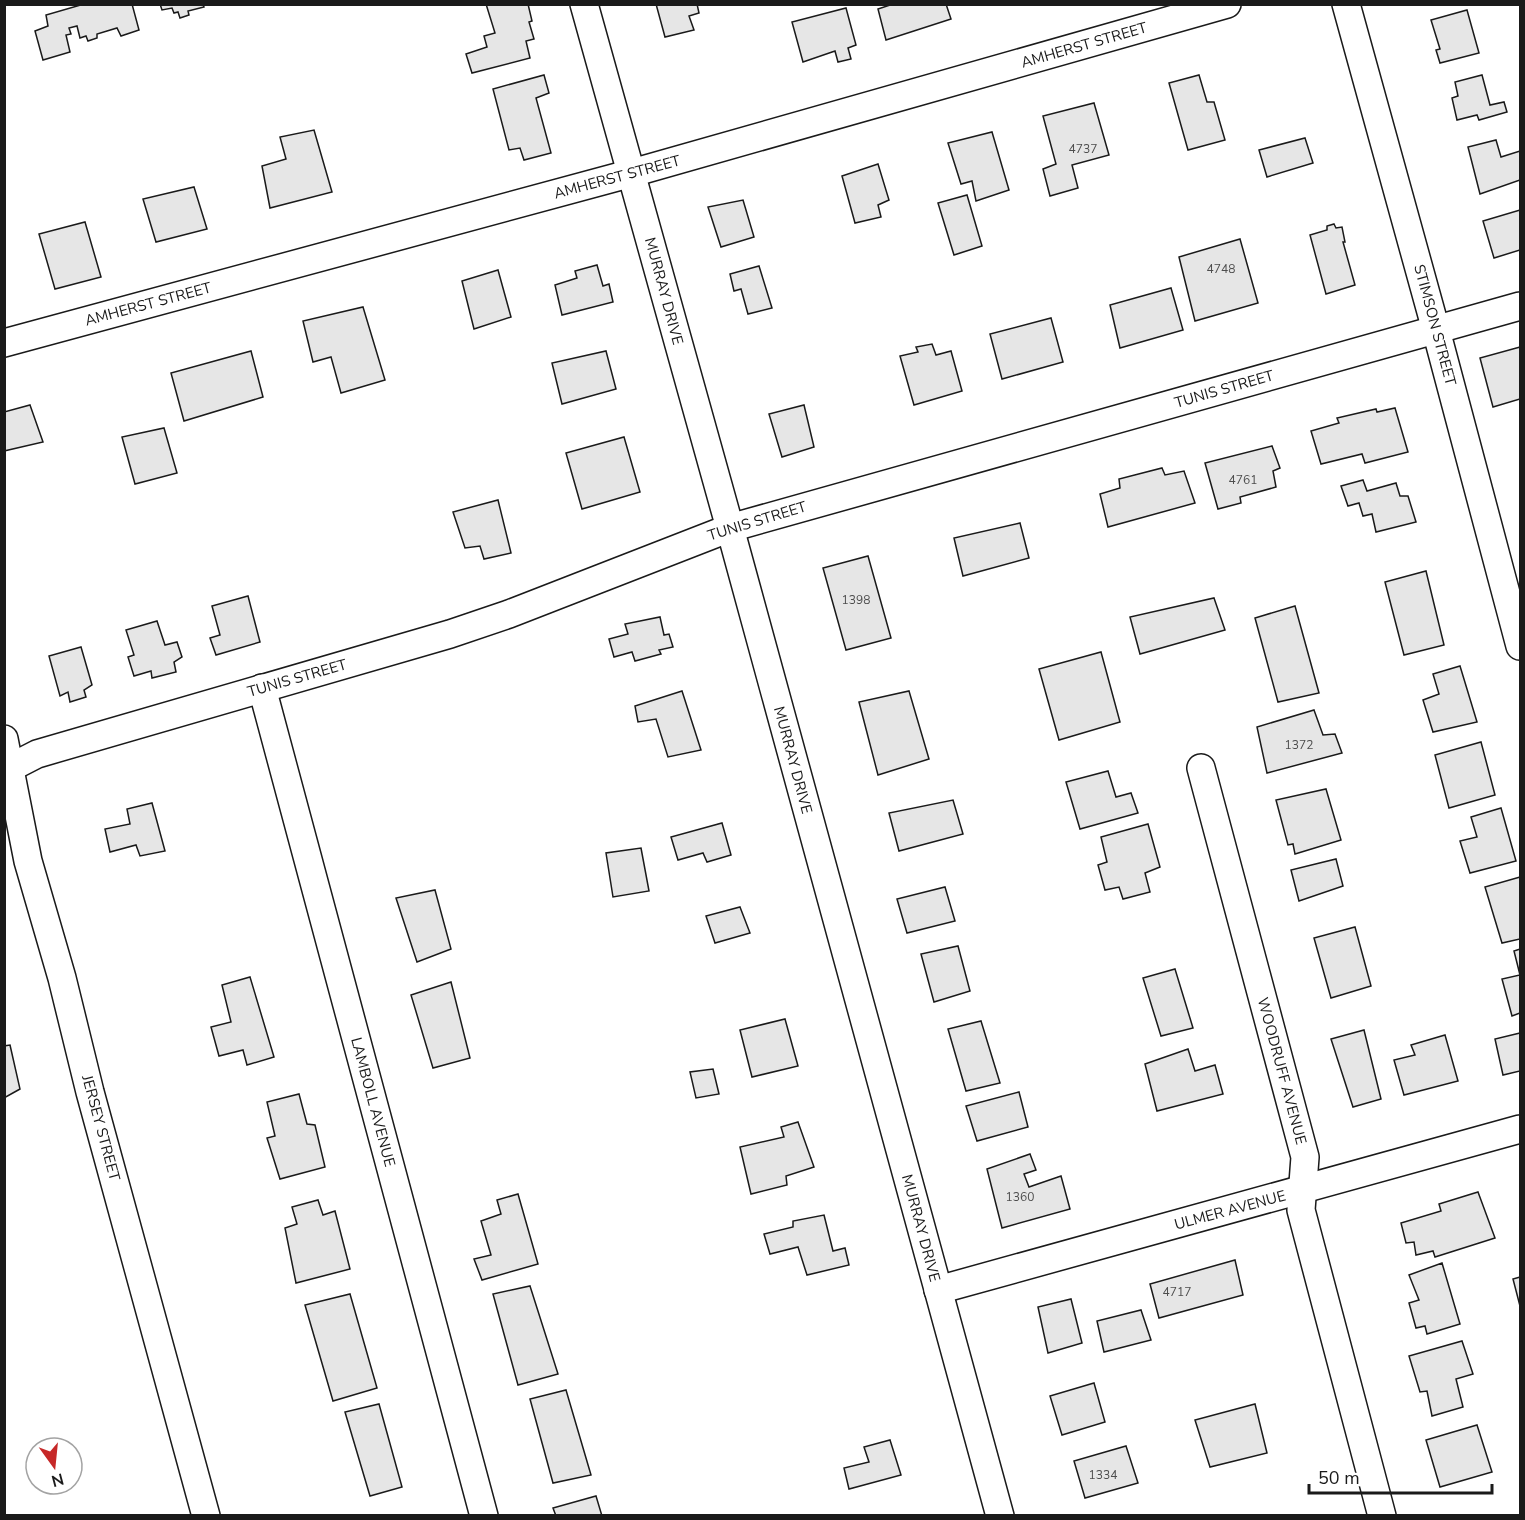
<svg xmlns="http://www.w3.org/2000/svg" width="1525" height="1520" viewBox="0 0 1525 1520" font-family="'Nunito Sans',sans-serif">
  <style>
    .building { fill: #e6e6e6; stroke: #1a1a1a; stroke-width: 1.5 }
    .lines { fill: none; stroke-linecap: round; stroke-linejoin: round }
    .minor-casing { stroke: #1a1a1a; stroke-width: 30 }
    .minor { stroke: #fff; stroke-width: 27 }
    .labels { text-anchor: middle; dominant-baseline: central; stroke-width: 4.5; stroke-linejoin: round; paint-order: stroke }
    .number-label { font-size: 12px; fill: #4d4d4d }
    .street-label { font-size: 15px; fill: #1a1a1a; stroke: #fff }
  </style>
  <rect width="100%" height="100%" fill="#fff"/>
  <g class="building">
    <polygon points="84,4 132,4 139,30 121,36 117,28 97,34 97,38 88,41 86,36 80,38 77,26 69,28 71,34 66,35 70,52 43,60 35,31 48,26 46,15"/>
    <polygon points="160,4 203,4 204,7 188,11 189,15 180,18 178,12 174,13 172,8 162,10"/>
    <polygon points="486,4 528,4 532,21 529,22 534,39 526,41 530,58 472,73 466,54 487,47 484,36 495,33"/>
    <polygon points="656,4 697,4 699,13 689,16 694,30 665,37"/>
    <polygon points="893,4 946,4 951,19 886,40 878,9"/>
    <polygon points="846,8 856,45 848,48 851,59 838,62 835,51 803,62 792,22"/>
    <polygon points="1467,10 1479,53 1440,63 1436,50 1440,49 1431,20"/>
    <polygon points="544,75 549,93 536,98 551,153 524,160 520,148 509,150 493,89"/>
    <polygon points="1199,75 1207,102 1214,102 1225,140 1188,150 1169,83"/>
    <polygon points="1482,75 1490,105 1504,102 1507,112 1479,120 1477,115 1457,120 1452,98 1458,96 1455,82"/>
    <polygon points="1094,103 1109,155 1072,165 1078,188 1050,196 1043,169 1056,164 1043,116"/>
    <polygon points="314,130 332,192 270,208 262,166 286,159 280,137"/>
    <polygon points="992,132 1009,190 976,201 972,181 961,184 948,143"/>
    <polygon points="1305,138 1313,163 1267,177 1259,150"/>
    <polygon points="1496,140 1501,157 1520,151 1520,180 1480,194 1468,147"/>
    <polygon points="878,164 889,200 878,205 881,217 855,223 842,176"/>
    <polygon points="194,187 207,229 156,242 143,199"/>
    <polygon points="967,195 982,246 954,255 938,203"/>
    <polygon points="743,200 754,237 721,247 708,207"/>
    <polygon points="1520,210 1520,250 1494,258 1483,221"/>
    <polygon points="85,222 101,277 55,289 39,234"/>
    <polygon points="1334,224 1336,228 1342,227 1345,242 1343,242 1355,285 1326,294 1310,235 1327,230 1327,226"/>
    <polygon points="1240,239 1258,303 1195,321 1179,257"/>
    <polygon points="597,265 603,286 609,284 613,302 562,315 555,285 577,278 575,271"/>
    <polygon points="759,266 772,308 748,314 741,289 734,291 730,274"/>
    <polygon points="498,270 511,317 474,329 462,281"/>
    <polygon points="1171,288 1183,330 1120,348 1110,305"/>
    <polygon points="363,307 385,380 341,393 331,357 313,362 303,321"/>
    <polygon points="1051,318 1063,362 1002,379 990,334"/>
    <polygon points="932,344 936,355 951,351 962,391 914,405 900,356 918,352 916,347"/>
    <polygon points="1520,347 1520,399 1493,407 1480,358"/>
    <polygon points="251,351 263,397 184,421 171,373"/>
    <polygon points="606,351 616,389 562,404 552,363"/>
    <polygon points="30,405 43,442 4,451 4,412"/>
    <polygon points="804,405 814,447 782,457 769,414"/>
    <polygon points="1395,408 1408,452 1365,463 1362,454 1321,464 1311,431 1339,423 1337,418 1376,409 1377,412"/>
    <polygon points="164,428 177,473 135,484 122,437"/>
    <polygon points="624,437 640,492 582,509 566,453"/>
    <polygon points="1272,446 1280,468 1273,471 1276,487 1240,497 1241,503 1218,509 1205,463"/>
    <polygon points="1162,468 1165,475 1184,471 1195,503 1108,527 1100,494 1120,488 1119,479"/>
    <polygon points="1363,480 1367,491 1396,483 1400,496 1408,496 1416,522 1376,532 1372,514 1363,516 1359,503 1348,506 1341,486"/>
    <polygon points="498,500 511,553 484,559 480,546 465,548 453,512"/>
    <polygon points="1020,523 1029,558 963,576 954,538"/>
    <polygon points="868,556 891,638 846,650 823,568"/>
    <polygon points="1426,571 1444,645 1404,655 1385,582"/>
    <polygon points="248,596 260,642 216,655 210,638 220,635 212,606"/>
    <polygon points="1214,598 1225,630 1140,654 1130,617"/>
    <polygon points="1295,606 1319,693 1278,702 1255,618"/>
    <polygon points="660,617 664,635 669,634 673,647 659,650 661,654 635,661 632,652 614,657 609,639 628,634 625,624"/>
    <polygon points="157,621 165,645 177,642 182,657 174,662 176,672 152,678 151,671 134,676 128,657 134,655 126,630"/>
    <polygon points="81,647 92,685 84,690 86,697 70,702 68,692 60,696 49,656"/>
    <polygon points="1101,652 1120,722 1059,740 1039,669"/>
    <polygon points="1460,666 1477,722 1433,732 1423,700 1439,694 1433,674"/>
    <polygon points="682,691 701,750 668,757 656,719 638,722 635,706"/>
    <polygon points="909,691 929,759 878,775 859,702"/>
    <polygon points="1314,710 1323,735 1335,734 1342,753 1267,773 1257,727"/>
    <polygon points="1481,742 1495,795 1449,808 1435,755"/>
    <polygon points="1108,771 1116,797 1131,793 1138,813 1080,829 1066,782"/>
    <polygon points="1326,789 1341,840 1295,854 1293,844 1288,845 1276,800"/>
    <polygon points="953,800 963,834 899,851 889,813"/>
    <polygon points="152,803 165,851 140,856 136,845 110,852 105,829 130,824 127,809"/>
    <polygon points="1501,808 1516,861 1470,873 1460,841 1477,837 1471,817"/>
    <polygon points="722,823 731,855 707,862 703,853 678,860 671,837"/>
    <polygon points="1148,824 1160,867 1145,873 1150,892 1123,899 1119,887 1105,890 1098,865 1107,862 1101,837"/>
    <polygon points="641,848 649,891 613,897 606,853"/>
    <polygon points="1336,859 1343,886 1299,901 1291,870"/>
    <polygon points="1520,877 1520,939 1502,943 1485,887"/>
    <polygon points="945,887 955,921 907,933 897,899"/>
    <polygon points="435,890 451,949 417,962 396,898"/>
    <polygon points="740,907 750,933 715,943 706,916"/>
    <polygon points="1355,927 1371,986 1331,998 1314,938"/>
    <polygon points="958,946 970,991 934,1002 921,954"/>
    <polygon points="1520,949 1520,1013 1512,1016 1502,979 1520,975 1514,951"/>
    <polygon points="1175,969 1193,1028 1161,1036 1143,978"/>
    <polygon points="250,977 274,1057 247,1065 243,1050 219,1056 211,1027 231,1022 222,985"/>
    <polygon points="451,982 470,1058 433,1068 411,995"/>
    <polygon points="785,1019 798,1066 752,1077 740,1030"/>
    <polygon points="981,1021 1000,1083 966,1091 948,1029"/>
    <polygon points="1364,1030 1381,1099 1353,1107 1331,1039"/>
    <polygon points="1520,1033 1520,1071 1503,1075 1495,1039"/>
    <polygon points="1445,1035 1458,1081 1404,1095 1394,1060 1415,1055 1411,1045"/>
    <polygon points="10,1045 20,1089 4,1098 4,1046"/>
    <polygon points="1188,1049 1195,1071 1215,1065 1223,1094 1157,1111 1145,1064"/>
    <polygon points="713,1069 719,1094 696,1098 690,1072"/>
    <polygon points="1019,1092 1028,1127 977,1141 966,1106"/>
    <polygon points="299,1094 307,1124 315,1125 325,1167 280,1179 267,1138 275,1136 267,1102"/>
    <polygon points="798,1122 814,1167 786,1176 787,1185 751,1194 740,1147 784,1137 781,1127"/>
    <polygon points="1030,1154 1036,1170 1024,1174 1029,1187 1061,1176 1070,1209 1002,1228 987,1169"/>
    <polygon points="1478,1192 1495,1238 1435,1257 1433,1251 1416,1255 1414,1242 1406,1243 1401,1223 1441,1211 1439,1204"/>
    <polygon points="518,1194 538,1264 482,1280 474,1259 491,1255 481,1221 501,1214 497,1200"/>
    <polygon points="318,1200 323,1215 335,1211 350,1269 296,1283 285,1228 297,1224 292,1207"/>
    <polygon points="824,1215 833,1251 845,1248 849,1265 807,1275 798,1247 770,1254 764,1234 793,1227 793,1221"/>
    <polygon points="1235,1260 1243,1295 1159,1318 1150,1284"/>
    <polygon points="1442,1263 1460,1324 1427,1334 1425,1326 1416,1328 1409,1303 1419,1300 1409,1275"/>
    <polygon points="1520,1277 1520,1306 1513,1279"/>
    <polygon points="530,1286 558,1374 518,1385 493,1294"/>
    <polygon points="350,1294 377,1388 333,1401 305,1305"/>
    <polygon points="1071,1299 1082,1343 1048,1353 1038,1307"/>
    <polygon points="1141,1310 1151,1340 1104,1352 1097,1321"/>
    <polygon points="1462,1341 1473,1374 1456,1379 1463,1407 1432,1416 1427,1391 1420,1392 1409,1356"/>
    <polygon points="1094,1383 1105,1422 1062,1435 1050,1396"/>
    <polygon points="566,1390 591,1475 553,1483 530,1399"/>
    <polygon points="379,1404 402,1487 370,1496 345,1412"/>
    <polygon points="1255,1404 1267,1453 1210,1467 1195,1420"/>
    <polygon points="1477,1425 1492,1472 1440,1487 1426,1440"/>
    <polygon points="890,1440 901,1475 849,1489 844,1468 869,1462 864,1447"/>
    <polygon points="1126,1446 1138,1483 1085,1498 1074,1461"/>
    <polygon points="596,1496 602,1516 556,1516 553,1508"/>
  </g>
  <g class="lines">
    <defs>
      <g id="minor">
        <polyline points="584,4 730,528 1000,1516"/>
        <polyline points="1346,4 1436,330 1520,646"/>
        <polyline points="4,343 632,173 1227,4"/>
        <polyline points="262,688 484,1516"/>
        <polyline points="4,739 28,861 62,978 90,1092 206,1516"/>
        <polyline points="1201,768 1305,1157 1301,1210 1382,1516"/>
        <polyline points="4,771 37,754 450,634 509,614 730,528 1520,306"/>
        <polyline points="938,1290 1520,1129"/>
      </g>
    </defs>
    <use href="#minor" class="minor-casing"/>
    <use href="#minor" class="minor"/>
  </g>
  <g class="labels">
    <g class="number-label">
      <text x="1083" y="149">4737</text>
      <text x="1221" y="269">4748</text>
      <text x="1243" y="480">4761</text>
      <text x="856" y="600">1398</text>
      <text x="1299" y="745">1372</text>
      <text x="1020" y="1197">1360</text>
      <text x="1177" y="1292">4717</text>
      <text x="1103" y="1475">1334</text>
    </g>
    <g class="street-label">
      <text transform="translate(1084 45) rotate(-16)">AMHERST STREET</text>
      <text transform="translate(617 177) rotate(-15)">AMHERST STREET</text>
      <text transform="translate(664 291) rotate(75)">MURRAY DRIVE</text>
      <text transform="translate(148 304) rotate(-15)">AMHERST STREET</text>
      <text transform="translate(1435 325) rotate(75)">STIMSON STREET</text>
      <text transform="translate(1224 389) rotate(-16)">TUNIS STREET</text>
      <text transform="translate(757 521) rotate(-17)">TUNIS STREET</text>
      <text transform="translate(297 678) rotate(-16)">TUNIS STREET</text>
      <text transform="translate(793 760) rotate(75)">MURRAY DRIVE</text>
      <text transform="translate(1282 1071) rotate(75)">WOODRUFF AVENUE</text>
      <text transform="translate(373 1102) rotate(75)">LAMBOLL AVENUE</text>
      <text transform="translate(101 1128) rotate(75)">JERSEY STREET</text>
      <text transform="translate(1230 1210) rotate(-15)">ULMER AVENUE</text>
      <text transform="translate(921 1228) rotate(75)">MURRAY DRIVE</text>
    </g>
  </g>
  <rect width="1525" height="1520" fill="none" stroke="#1a1a1a" stroke-width="12"/>
  <g transform="translate(54 1466) rotate(165)"><circle r="28" fill="#ffffff" stroke="#a3a3a3" stroke-width="1.5"/>
  <path d="M0-4.5L10 22L0 15L-10 22Z" fill="#c62828"/>
  <text y="-9" font-size="16" font-weight="bold" text-anchor="middle" fill="#1a1a1a">N</text>
  </g>
  <path d="M1309 1484v9h183v-9" fill="none" stroke="#1a1a1a" stroke-width="3"/>
  <text x="1318" y="1484" font-size="18" fill="#1a1a1a" stroke="#ffffff" stroke-width="4.5" paint-order="stroke">50 m</text>
</svg>
